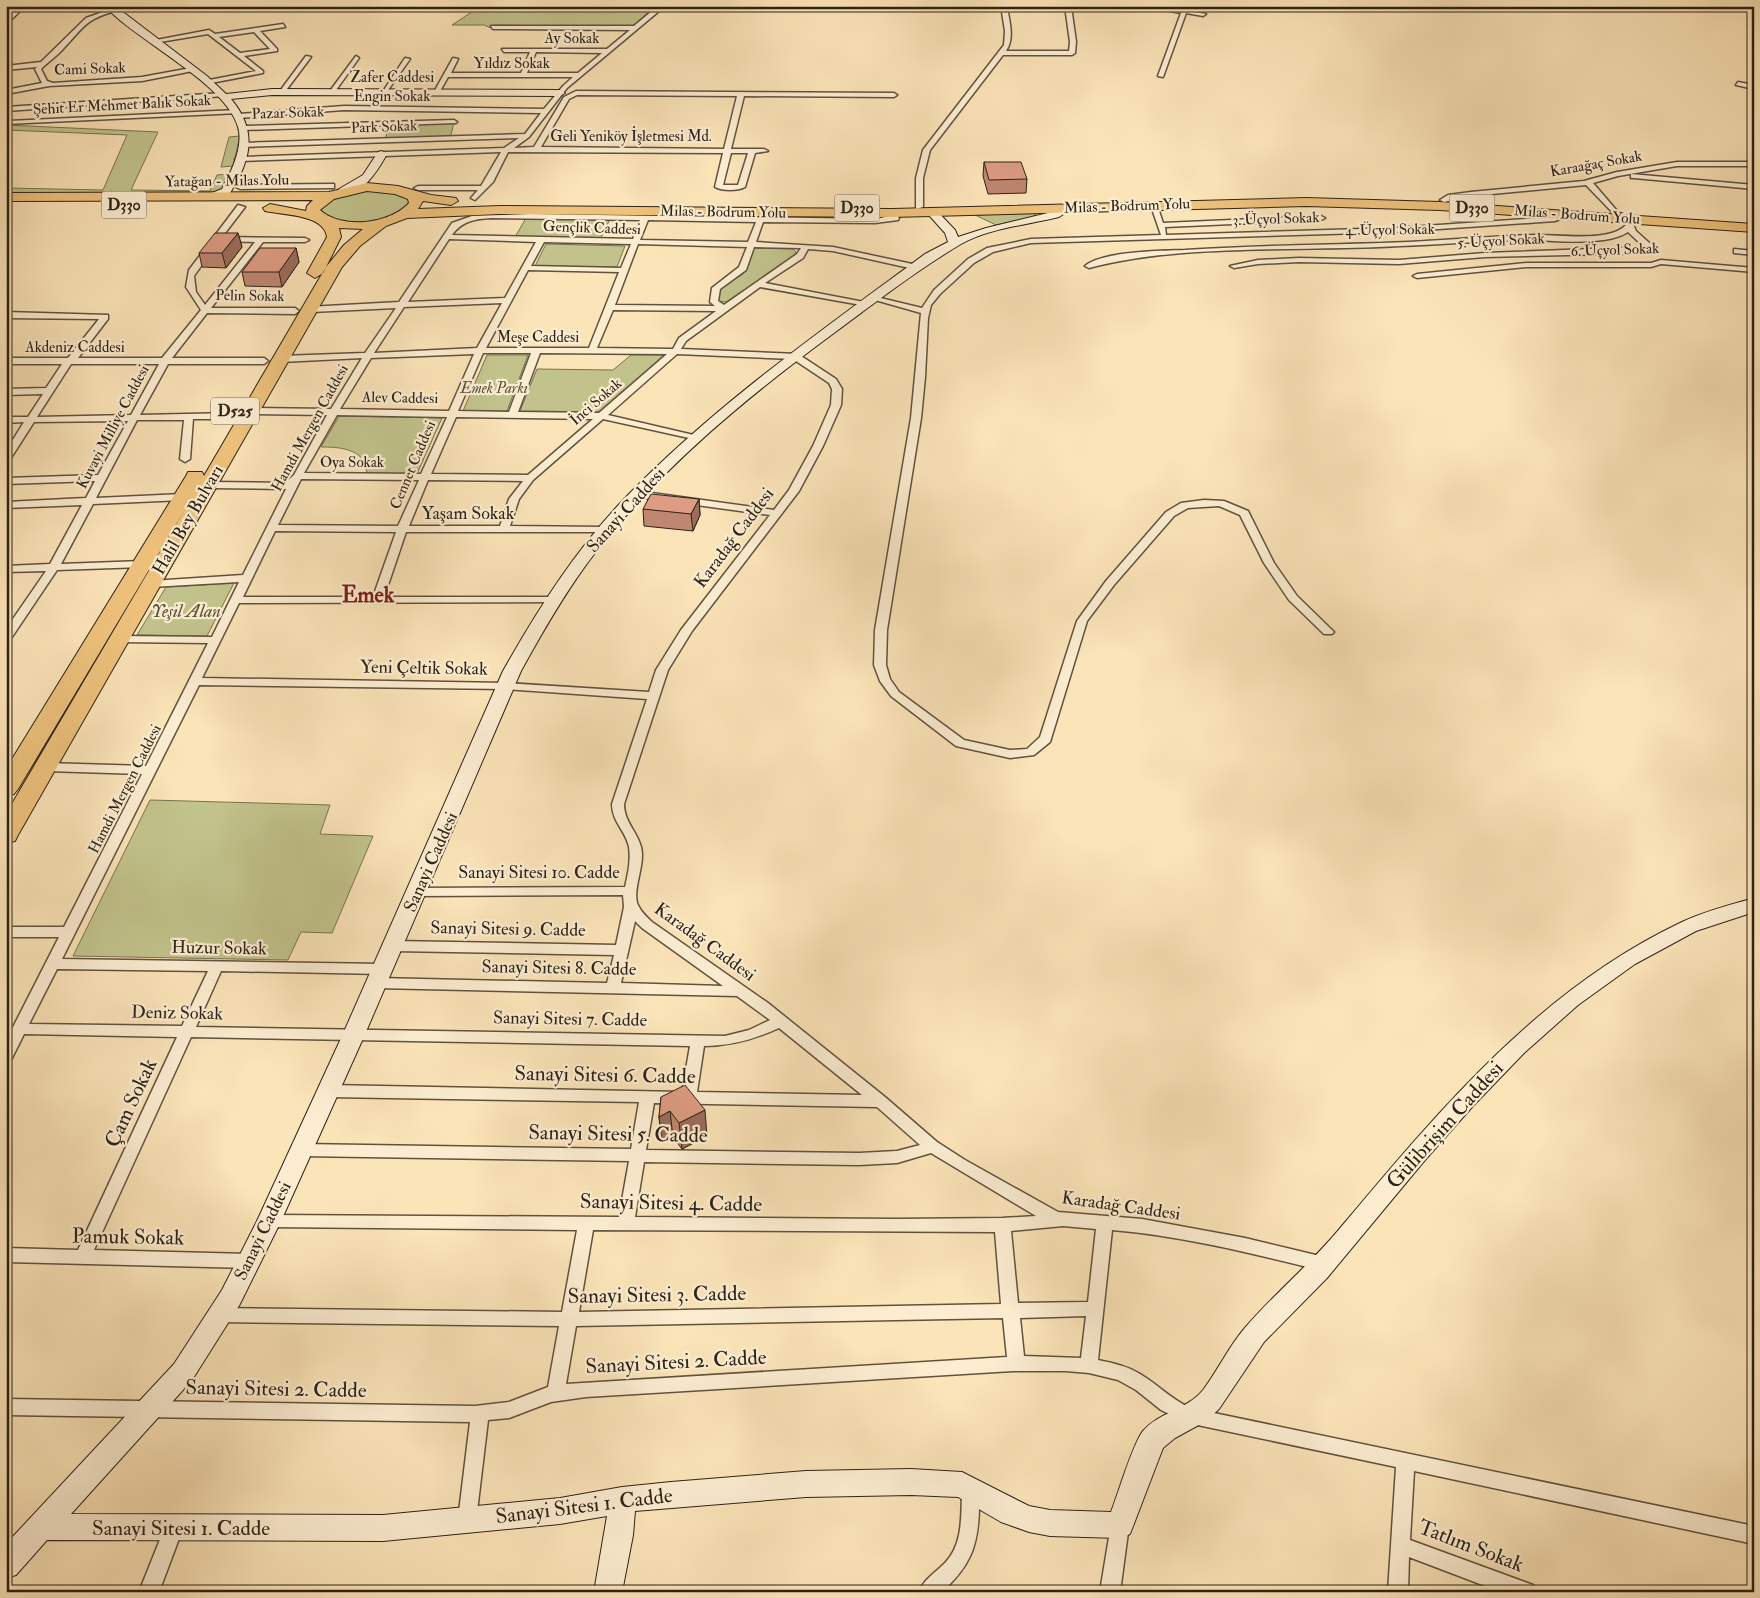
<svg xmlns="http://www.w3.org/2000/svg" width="1760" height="1598" viewBox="0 0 1760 1598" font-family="'IM FELL Double Pica',serif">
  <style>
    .green { fill: #c2c38c; stroke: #787252 }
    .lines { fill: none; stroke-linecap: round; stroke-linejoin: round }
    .street-casing { stroke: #60523f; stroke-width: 3 }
    .secondary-casing { stroke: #2d2217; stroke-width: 2 }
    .highway-casing { stroke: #2d2217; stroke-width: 2 }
    .street { fill: #fcedd1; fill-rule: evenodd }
    .secondary { fill: #fcedd1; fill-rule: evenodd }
    .highway { fill: #eec27c; fill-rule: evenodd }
    .wall { fill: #bf8672; stroke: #2d2217 }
    .shaded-wall { fill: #9b6d5c; stroke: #2d2217 }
    .building { fill: #de9c84; stroke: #2d2217 }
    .labels { text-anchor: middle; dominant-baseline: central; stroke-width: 4.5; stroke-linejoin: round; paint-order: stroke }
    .far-street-label { font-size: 15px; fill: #2d2217; stroke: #fcedd1 }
    .far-park-label { font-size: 15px; font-style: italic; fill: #5a523a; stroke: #fcedd1 }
    .shield { fill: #fcedd1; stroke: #6b5f4f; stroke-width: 1 }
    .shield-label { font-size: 16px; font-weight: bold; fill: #2d2217 }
    .street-label { font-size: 18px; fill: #2d2217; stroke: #fcedd1 }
    .park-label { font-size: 18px; font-style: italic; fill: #5a523a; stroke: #fcedd1 }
    .near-street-label { font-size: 21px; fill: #2d2217; stroke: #fcedd1 }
    .district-label { font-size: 22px; font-weight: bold; fill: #7a1f14; stroke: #fcedd1 }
  </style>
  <rect width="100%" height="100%" fill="#fbe4b8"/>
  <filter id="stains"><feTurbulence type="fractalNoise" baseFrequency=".004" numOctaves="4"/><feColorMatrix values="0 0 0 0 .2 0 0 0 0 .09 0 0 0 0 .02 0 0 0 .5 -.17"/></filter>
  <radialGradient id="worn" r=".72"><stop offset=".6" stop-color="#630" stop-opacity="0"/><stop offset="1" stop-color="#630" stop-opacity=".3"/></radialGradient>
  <g class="green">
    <polygon points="481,6 615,9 616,6 655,6 632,27 494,25 491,28 484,25 452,25"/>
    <polygon points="454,122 450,139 385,141 389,123"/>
    <polygon points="6,125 158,132 131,190 210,191 217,175 230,174 223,191 208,196 6,194 6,188 103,190 127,135 6,130"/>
    <polygon points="240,136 233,166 221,167 229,137"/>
    <path d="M359,191C374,191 400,187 410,202L408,208C381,223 349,228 321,213L320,208L332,198Z"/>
    <polygon points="1032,212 1037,216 996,225 975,215"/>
    <polygon points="526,218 610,219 600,240 515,237"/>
    <polygon points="546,244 625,246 617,267 535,266"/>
    <polygon points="754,248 793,249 796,252 794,256 726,302 718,301 720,288 743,274"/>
    <polygon points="487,355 528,355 507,411 463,411"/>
    <polygon points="631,355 666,355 600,412 520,411 537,369 613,370"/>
    <path d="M339,416L442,418L417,474L367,473L365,462C355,448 338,447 321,447Z"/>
    <polygon points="234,583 207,636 137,635 166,587"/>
    <polygon points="150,800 330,805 320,834 373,836 332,933 301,932 288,960 73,956"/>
  </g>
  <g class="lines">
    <defs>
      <g id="street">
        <path d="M658,6H665L567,88L529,137L514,148L534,147L564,97L576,91L894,93L897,95L894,97L744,96L731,149H764L768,151L755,153L745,187C738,191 722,191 715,187L723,153L508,152L493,182L475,200L471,198L478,190H418L414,188L418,186H481L501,152L239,161L235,159L239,157L504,148L519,138L242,147L239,145L242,143L525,134L541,113L344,110L239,118L236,116L239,114L344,106L544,109L563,86L573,77H448L439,93L434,92L453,58L458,59L451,73H521L530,52H504L502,49H607L630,30L493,29L491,26H634ZM536,52L602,53L578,73H527ZM577,95L737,96L724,149L541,147L569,99ZM731,153H748L738,185H723Z"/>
        <polygon points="765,6 821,6 818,8"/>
        <path d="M1001,6H1007C1009,21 1015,38 1006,51H1069L1070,42L1065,6H1071L1076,42L1075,53L1072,55H1003L930,150L923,178V207L916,209V178L923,150L1004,45L1005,31Z"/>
        <polygon points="1143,6 1160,6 1206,14 1203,16 1186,13 1163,77 1158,76 1181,13"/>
        <polygon points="6,8 21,10 9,22 6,20 13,12 6,12"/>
        <path d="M114,8L116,11C85,19 84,27 63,49C57,56 49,61 43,67L41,69L47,81L53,83L142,77L191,68L193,71L142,81L49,86L6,94V90L42,83L35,69L37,67L6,70V66L41,62L86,18Z"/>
        <path d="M283,24L285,27L260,31L277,49V51L244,56L263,71V73L206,84L204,81L256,71L208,34L154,43L151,41L209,30L215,34ZM254,32L270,49L240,53L219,37Z"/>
        <polygon points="306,56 311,57 284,93 280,93 280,91"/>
        <polygon points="356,56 359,58 334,93 330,93 330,91"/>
        <polygon points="405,58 410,59 386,93 382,93"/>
        <polygon points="1738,82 1754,85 1754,89 1736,85"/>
        <polygon points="223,93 226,95 225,96 6,111 6,107"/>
        <polygon points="237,110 239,111 239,113 6,124 9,121"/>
        <polygon points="454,120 457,122 456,123 244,130 241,128 244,126"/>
        <polygon points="1677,162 1754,162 1754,166 1677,166 1618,176 1593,183 1618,212 1614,214 1586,185 1471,196 1444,202 1440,200 1448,195 1471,192 1584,181 1617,172"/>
        <polygon points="1631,174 1754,185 1754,189 1634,178 1631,178"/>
        <polygon points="331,184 334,184 334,188 240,189 236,187 240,185"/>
        <polygon points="1150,203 1157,205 1163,223 1321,216 1325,218 1321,220 1165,227 1166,235 1395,228 1554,217 1570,212 1574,214 1555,221 1395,232 1031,243 993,252 974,263 940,294 931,305 928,318 925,377 921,418 887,630 886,665 890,679 899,692 964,740 1010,750 1027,749 1040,737 1077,621 1106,581 1166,512 1181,503 1204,500 1224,501 1248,511 1274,563 1297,596 1334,632 1332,634 1324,634 1289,600 1264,563 1240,515 1219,506 1188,508 1174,516 1114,585 1087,621 1050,742 1034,755 1010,758 956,746 891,696 880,681 874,665 875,630 911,418 921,313 868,298 872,296 922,308 934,290 968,259 987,248 1031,239 1161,235"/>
        <path d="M238,205L245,207L222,237L305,238L309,240L305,242H263L211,308H295L299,311L295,314L207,313L172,358H264L268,361L264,364H168L140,415L232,413L237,416L232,419H193L190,459L185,462L180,459L184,420H137L96,498L183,494L188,497L183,500L93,504L61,564L143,561L148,564L143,567L57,570L10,640L6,641V629L46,571L6,572V566L50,564L82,505L6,508V502L86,498L95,481L6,484V478L98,475L128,421L34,422L9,461L6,462V451L24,422L6,423V417H28L43,394L6,395V389L46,388L62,364H6V358H68L99,319L6,318V312L108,315V319L78,358H162L201,310L186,287L189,270ZM219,241L255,242L205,305L196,292L194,276ZM71,364H159L131,415L37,417Z"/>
        <path d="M889,211H895L899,218L898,220L875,223L763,222L756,242L833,247L917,265V269H914L833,251L808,249L803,258L765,283L864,302L868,304L867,306L760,287L686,341L681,349L798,354L836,379L842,389L841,405L823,446L799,491L692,631L668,670L624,804C624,822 637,831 641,847C646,865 630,893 639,907C642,913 647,917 652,922L768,1003L885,1097L937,1142L965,1160L1058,1212L1142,1219L1245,1238L1324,1257L1330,1259L1332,1264L1330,1269L1324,1271C1254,1254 1184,1236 1112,1230L1098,1360C1113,1363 1127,1366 1140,1374C1157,1384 1171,1399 1190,1408L1754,1526V1544L1414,1471L1410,1540L1533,1585L1535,1592H1501L1409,1557L1408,1592H1388L1396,1467L1188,1423L1161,1410L1136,1390L1118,1380L1089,1373L1066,1371H1013L586,1397L551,1402L509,1418L488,1420L476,1520L474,1526L467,1529L460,1526L458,1520L470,1422L6,1415V1399L475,1406L509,1402L548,1387L559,1326L220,1322L214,1320L212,1315L214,1310L220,1308L562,1312L577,1230L269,1227L263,1226L261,1221L263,1216L269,1215L619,1217L629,1161L301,1156L296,1154L293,1150L296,1146L301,1144L631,1149L639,1102L329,1097L324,1095L322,1091L324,1087L329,1085L682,1092L690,1046L191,1037L94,1250L250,1254L256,1256L258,1261L256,1266L250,1268L6,1262V1248L78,1250L177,1037L24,1034L11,1060L6,1061V1041L59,937H6V927H64L142,774L46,771L40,767L46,763L146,766L208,643L120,642L114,639L120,636L212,637L239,582L151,587L146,584L151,581L243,575L286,489L209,488L204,485L209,482L285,483L294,475L327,415L251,414L246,411L251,408L331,409L362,358L281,362L277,359L281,356L365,353L396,308L311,312L308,311V307L399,302L452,223L472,216L530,214L875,219L890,216ZM491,218L640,220L633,239L452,235C462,221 475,219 491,218ZM648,220L756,222L748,242L640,240ZM449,239L536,242L505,298L408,302ZM544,242L631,244L621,268L531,266ZM638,244L747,247L739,267L712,288L710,302L715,306L615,305ZM754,247L801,248L797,254L724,305L718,301L720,289L746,270ZM528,270L619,272L589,348H486ZM502,303L477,348L374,353L404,307ZM613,310L716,311L679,338L673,349L597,348ZM483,353H531L509,412L458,411ZM540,353L667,354L599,413L518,412ZM474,354L449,411L340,409L371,358ZM677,354L793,359L829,383L832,389L831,405L813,446L789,490L774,510L637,491L632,494L637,497L770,515L681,630L656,670L649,692L506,683L202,678L239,603L559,602L560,600L555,597H384L406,532H607L608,530L603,527L510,526L519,499L533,480L603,419L698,440V436L608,415ZM337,415L447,417L421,474L304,473ZM456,417L593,419L528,475L431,474ZM301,479L419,480L398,526L278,525ZM428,480L523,481L509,499L500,526H409ZM275,531L396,532L373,597H243ZM199,685L506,689L647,699L612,804C612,822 626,831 629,847C631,861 628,874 625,887L417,888L410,892L417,896L623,895L624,907L616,945L393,941L388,943L386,946L388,949L393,951L614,955L607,983L377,978L372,979L370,983L372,987L377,988L737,996L770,1020L749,1030L725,1036L196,1027L221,971L383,974L388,972L390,969L388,966L383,964L62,959ZM635,921L642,928L723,986L621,983ZM57,969L208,971L182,1026L29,1024ZM779,1028L862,1095L697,1092L704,1046C732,1046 755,1039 779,1028ZM654,1103L877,1107L920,1145L897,1151L859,1153L646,1150ZM931,1153L1036,1216L1002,1218L897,1219L635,1217L644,1162L859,1165L897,1163ZM1063,1226L1096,1229L1088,1302L1018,1303L1011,1231ZM593,1230L995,1232L1001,1304L579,1312ZM1086,1316L1081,1358L1024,1356L1020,1318ZM1003,1318L1007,1357L566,1384L576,1326Z"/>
        <path d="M1625,219H1631L1636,231L1656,249V253L1485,257L1399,264L1299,262L1258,264L1234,268L1230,266L1258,260L1299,258L1399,260L1485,253L1644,247L1628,232C1603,248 1549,239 1520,240C1461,242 1404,247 1345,248C1263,250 1168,247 1089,268L1085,266C1103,251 1161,251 1185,250C1260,245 1334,245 1409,242C1450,240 1492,236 1534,235C1557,234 1609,243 1626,225Z"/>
        <polygon points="1734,249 1754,251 1754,255 1734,253"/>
        <polygon points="1661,260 1754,268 1754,272 1661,264 1651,267 1527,267 1417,278 1413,276 1417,274 1527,263 1651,263"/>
        <path d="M971,1480L977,1482C981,1491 980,1500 979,1509C978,1547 970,1566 942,1592H919C923,1580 936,1572 945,1563C964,1543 961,1514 962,1488L965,1482Z"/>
        <polygon points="1120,1516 1127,1519 1129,1525 1120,1592 1100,1592 1111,1525 1113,1519"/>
        <polygon points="174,1519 181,1522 183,1528 159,1592 139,1592 167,1522"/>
      </g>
      <g id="secondary">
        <path d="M105,6H115L207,76L226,94L272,89L560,90L565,93L560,96L272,95L231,99C258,131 251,160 230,193L212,200H204V196L222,189C231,172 244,146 238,127C226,83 136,41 105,6Z"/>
        <path d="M382,151L387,154C378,170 361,199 339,193V189L363,175L378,152Z"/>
        <path d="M1058,206L1062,207L1065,213L1059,217C1027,225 989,228 961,244C917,270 876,302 834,333C747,397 662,467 595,553C567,589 543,631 521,671L365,1034L281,1221L240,1304L192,1380L71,1514L383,1515L560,1498L622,1487L671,1482L806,1471L911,1469L962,1472L1029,1506L1050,1510L1111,1512C1118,1494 1133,1443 1143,1431C1159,1412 1187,1410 1203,1390C1218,1370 1228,1348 1244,1329C1273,1295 1307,1267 1336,1233C1436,1114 1537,991 1680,923C1702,912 1730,905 1754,898V912L1696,931L1635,964L1578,1005L1524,1053L1473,1106L1425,1160L1327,1278L1264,1342L1219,1409L1206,1421L1175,1438L1163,1448L1130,1534L1120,1538L1050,1536L1029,1532L1001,1522L958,1497L911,1495L806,1497L635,1511L633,1535L622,1592H594L607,1516L560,1524L383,1541L47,1540L16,1575L6,1578V1544L174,1364L222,1290L257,1221L343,1034L503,671C538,609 578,546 628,495C718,403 822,330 925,254L948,242L945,233L927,213V209H935L955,230L958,237L986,228L1052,212L1054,207Z"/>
      </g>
      <path id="highway" d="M367,183L398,186L431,195L456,198L458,201L451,205L423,201L418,209L500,206L892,209L1306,198L1440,202L1754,224V232L1440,210L1306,206L892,217L500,214L407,218L386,226L360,246L342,267L18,835L15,841L6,843V814L190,501L18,789L14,794L6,796V769L186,476L188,472H202L204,476L326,267L344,245L363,229L339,228L341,237L323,273L315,278L307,273L327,237C324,214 283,215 265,211L263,208L270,204L306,211L307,206L313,200L6,201V193L329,192ZM367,191L395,194L408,199L409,203C390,224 342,230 320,210L334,199Z"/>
    </defs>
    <use href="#street" class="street-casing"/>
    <use href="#secondary" class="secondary-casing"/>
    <use href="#highway" class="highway-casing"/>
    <use href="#street" class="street"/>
    <use href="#secondary" class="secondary"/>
    <use href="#highway" class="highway"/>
  </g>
  <g class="wall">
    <polygon points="984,162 1027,179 1026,193 988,194 983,176"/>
    <polygon points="238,233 242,247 226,268 202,267 199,253"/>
    <polygon points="296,248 299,262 282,287 245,286 242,272"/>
    <polygon points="699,499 700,515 693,531 644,526 643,509"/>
    <polygon points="661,1097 707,1136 682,1149 673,1137 662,1142 659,1117"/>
  </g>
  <g class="shaded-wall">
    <polygon points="238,233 242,247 226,268 222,253"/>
    <polygon points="296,248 299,262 282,287 279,272"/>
    <polygon points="699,499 700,515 693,531 691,514"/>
    <polygon points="705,1110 707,1136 682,1149 679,1123"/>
    <polygon points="670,1111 673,1137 662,1142 659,1117"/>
  </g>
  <g class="building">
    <polygon points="984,162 1021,162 1027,179 989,180"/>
    <polygon points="215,233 238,233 222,253 199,253"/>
    <polygon points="260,248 296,248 279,272 242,272"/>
    <polygon points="651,494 699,499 691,514 643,509"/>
    <polygon points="685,1085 705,1110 679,1123 670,1111 659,1117 661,1097"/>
  </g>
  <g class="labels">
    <g class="far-street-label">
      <text x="572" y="38">Ay Sokak</text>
      <text x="512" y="63">Yıldız Sokak</text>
      <text transform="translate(90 69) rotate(-2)">Cami Sokak</text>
      <text x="392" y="77">Zafer Caddesi</text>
      <text x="392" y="96">Engin Sokak</text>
      <text transform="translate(122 105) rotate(-3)">Şehit Er Mehmet Balık Sokak</text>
      <text transform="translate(288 113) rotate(-2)">Pazar Sokak</text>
      <text transform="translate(384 127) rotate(-2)">Park Sokak</text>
      <text x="631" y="136">Geli Yeniköy İşletmesi Md.</text>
      <text transform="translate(1596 164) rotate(-10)">Karaağaç Sokak</text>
      <text transform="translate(227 181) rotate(-1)">Yatağan - Milas Yolu</text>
      <text transform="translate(1127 206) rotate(-2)">Milas - Bodrum Yolu</text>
      <text transform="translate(723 212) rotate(1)">Milas - Bodrum Yolu</text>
      <text transform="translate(1577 215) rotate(4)">Milas - Bodrum Yolu</text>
      <text transform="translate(1276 219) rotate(-2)">3. Üçyol Sokak</text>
      <text transform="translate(592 228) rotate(2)">Gençlik Caddesi</text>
      <text transform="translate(1390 230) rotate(-1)">4. Üçyol Sokak</text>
      <text transform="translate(1501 241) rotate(-3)">5. Üçyol Sokak</text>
      <text transform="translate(1615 250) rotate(-2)">6. Üçyol Sokak</text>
      <text transform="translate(250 296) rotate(1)">Pelin Sokak</text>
      <text x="538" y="337">Meşe Caddesi</text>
      <text x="75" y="347">Akdeniz Caddesi</text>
      <text transform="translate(400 398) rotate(1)">Alev Caddesi</text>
      <text transform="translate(596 402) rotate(-41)">İnci Sokak</text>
      <text transform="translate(113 427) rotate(-62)">Kuvayi Milliye Caddesi</text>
      <text transform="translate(310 428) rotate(-61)">Hamdi Mergen Caddesi</text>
      <text x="352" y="462">Oya Sokak</text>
      <text transform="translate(413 465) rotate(-67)">Cennet Caddesi</text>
      <text transform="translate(125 789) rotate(-63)">Hamdi Mergen Caddesi</text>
    </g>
    <g class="far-park-label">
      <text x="494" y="388">Emek Parkı</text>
    </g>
    <g class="shield">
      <rect x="101.5" y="191.5" width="45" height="27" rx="4"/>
      <rect x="834.5" y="194.5" width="45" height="27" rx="4"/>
      <rect x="1449.5" y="194.5" width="45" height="27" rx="4"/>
      <rect x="211" y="397.5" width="48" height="27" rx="4"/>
    </g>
    <g class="shield-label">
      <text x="124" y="205">D330</text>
      <text x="857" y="208">D330</text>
      <text x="1472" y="208">D330</text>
      <text x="235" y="411">D525</text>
    </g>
    <g class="street-label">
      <text transform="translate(626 510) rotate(-48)">Sanayi Caddesi</text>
      <text x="468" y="513">Yaşam Sokak</text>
      <text transform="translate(188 520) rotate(-60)">Halil Bey Bulvarı</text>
      <text transform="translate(734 538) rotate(-53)">Karadağ Caddesi</text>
      <text transform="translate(424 668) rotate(1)">Yeni Çeltik Sokak</text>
      <text transform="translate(431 862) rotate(-66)">Sanayi Caddesi</text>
      <text x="539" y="872">Sanayi Sitesi 10. Cadde</text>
      <text transform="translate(508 929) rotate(1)">Sanayi Sitesi 9. Cadde</text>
      <text transform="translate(705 942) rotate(36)">Karadağ Caddesi</text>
      <text transform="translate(219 948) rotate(1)">Huzur Sokak</text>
      <text transform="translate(559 968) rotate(1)">Sanayi Sitesi 8. Cadde</text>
      <text transform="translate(177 1013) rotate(1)">Deniz Sokak</text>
      <text transform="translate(570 1019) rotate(1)">Sanayi Sitesi 7. Cadde</text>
      <text transform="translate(1121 1206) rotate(8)">Karadağ Caddesi</text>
      <text transform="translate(263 1231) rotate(-64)">Sanayi Caddesi</text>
    </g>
    <g class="park-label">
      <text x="186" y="611">Yeşil Alan</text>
    </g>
    <g class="near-street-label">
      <text transform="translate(605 1075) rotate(1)">Sanayi Sitesi 6. Cadde</text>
      <text transform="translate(131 1103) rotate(-65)">Çam Sokak</text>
      <text transform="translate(1445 1125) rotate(-48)">Gülibrişim Caddesi</text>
      <text transform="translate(618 1134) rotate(1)">Sanayi Sitesi 5. Cadde</text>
      <text transform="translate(671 1203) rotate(1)">Sanayi Sitesi 4. Cadde</text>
      <text transform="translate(128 1237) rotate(1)">Pamuk Sokak</text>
      <text transform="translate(657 1295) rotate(-1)">Sanayi Sitesi 3. Cadde</text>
      <text transform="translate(676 1362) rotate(-3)">Sanayi Sitesi 2. Cadde</text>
      <text transform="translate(276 1389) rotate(1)">Sanayi Sitesi 2. Cadde</text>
      <text transform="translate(584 1506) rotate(-7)">Sanayi Sitesi 1. Cadde</text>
      <text x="181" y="1528">Sanayi Sitesi 1. Cadde</text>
      <text transform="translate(1471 1546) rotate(21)">Tatlım Sokak</text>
    </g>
    <g class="district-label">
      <text x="368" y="595">Emek</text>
    </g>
  </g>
  <rect width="1760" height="1598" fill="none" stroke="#fbe4b8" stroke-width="25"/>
  <rect x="8" y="8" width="1745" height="1583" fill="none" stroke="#2d2217" stroke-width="2.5"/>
  <rect x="12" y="12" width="1735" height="1573" fill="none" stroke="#2d2217"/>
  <rect width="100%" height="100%" filter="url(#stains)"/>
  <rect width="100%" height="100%" fill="url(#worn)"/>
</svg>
